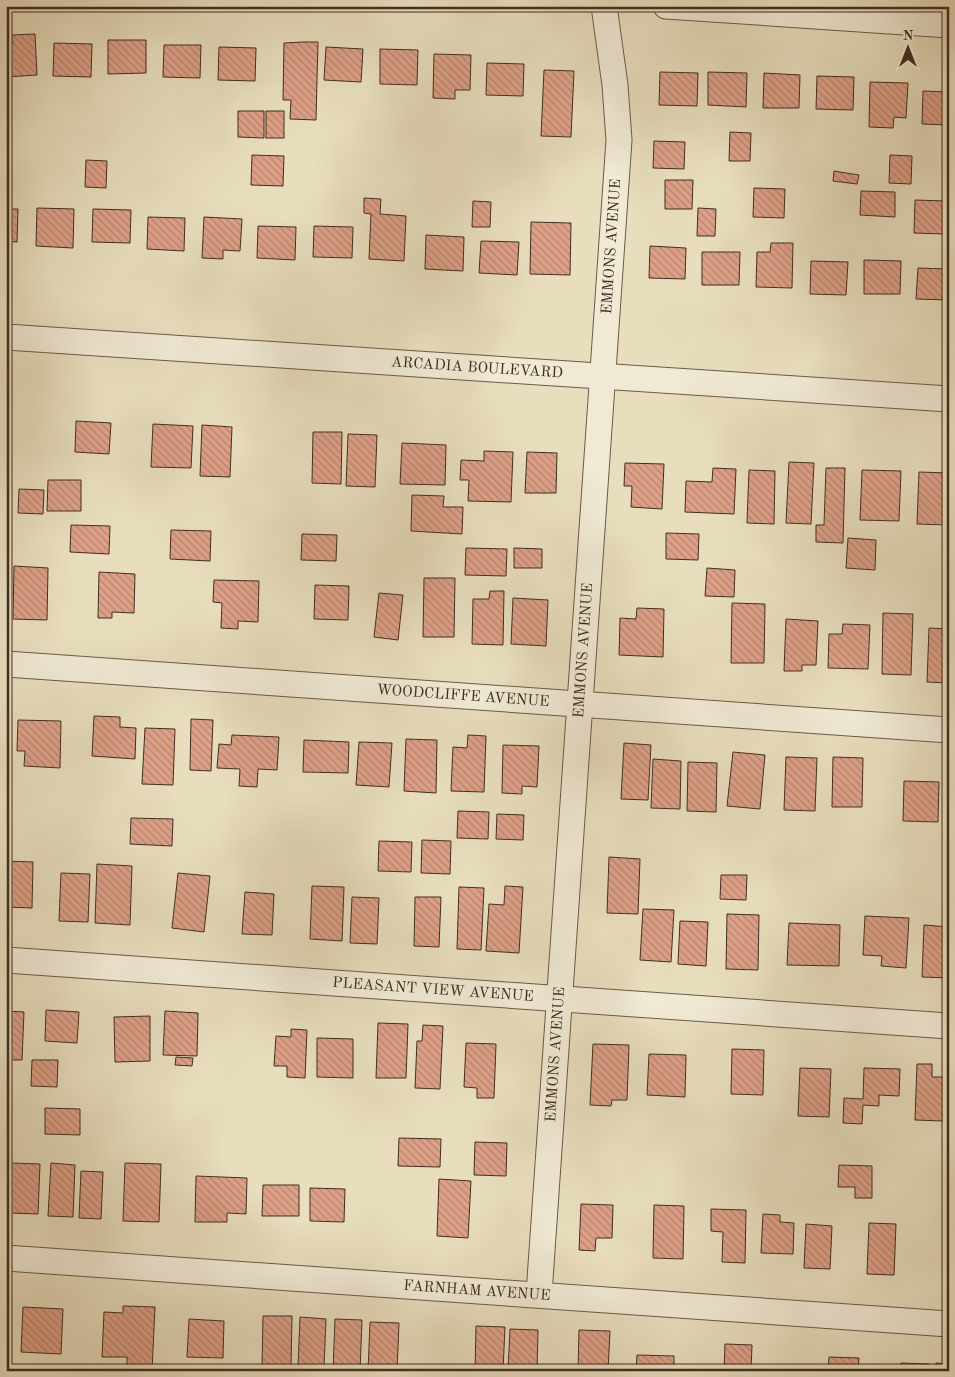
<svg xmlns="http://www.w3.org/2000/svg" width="955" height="1377" viewBox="0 0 955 1377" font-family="'Old Standard TT',serif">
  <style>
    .building { fill: url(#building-back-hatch); stroke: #432d21 }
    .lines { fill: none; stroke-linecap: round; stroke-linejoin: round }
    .minor-casing { stroke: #6c5948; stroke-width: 27 }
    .minor { stroke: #f0ead5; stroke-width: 25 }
    .labels { text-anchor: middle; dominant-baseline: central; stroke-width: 4.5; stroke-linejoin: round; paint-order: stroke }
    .street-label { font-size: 15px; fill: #432d21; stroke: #f0ead5 }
  </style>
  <defs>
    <pattern id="building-back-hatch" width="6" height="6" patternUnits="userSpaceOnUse" patternTransform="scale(1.25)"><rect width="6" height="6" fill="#dea188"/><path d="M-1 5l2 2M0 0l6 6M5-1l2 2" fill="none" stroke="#b6846f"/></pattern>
  </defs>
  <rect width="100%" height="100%" fill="#e8debe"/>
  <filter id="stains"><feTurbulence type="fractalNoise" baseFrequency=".004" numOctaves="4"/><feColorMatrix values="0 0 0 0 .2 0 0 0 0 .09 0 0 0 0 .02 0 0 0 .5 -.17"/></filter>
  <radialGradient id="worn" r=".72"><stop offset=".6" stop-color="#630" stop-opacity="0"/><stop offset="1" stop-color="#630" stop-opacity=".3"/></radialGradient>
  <g class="building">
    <polygon points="35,34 37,75 6,77 6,44 13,43 12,35"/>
    <polygon points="108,40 146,40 146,73 108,74"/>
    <polygon points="304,42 318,42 316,120 290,119 291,100 283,100 284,43"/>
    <polygon points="54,43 92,44 91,77 53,76"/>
    <polygon points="164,45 201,45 200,78 163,77"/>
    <polygon points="219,47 256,48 255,81 218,80"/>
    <polygon points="326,47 363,49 361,82 324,80"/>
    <polygon points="380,49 418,50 417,85 380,84"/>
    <polygon points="434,54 471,55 470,90 455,90 455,99 433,98"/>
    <polygon points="487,63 524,64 523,96 486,95"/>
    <polygon points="544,70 574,71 571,137 541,136"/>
    <polygon points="660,72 698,73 697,106 659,105"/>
    <polygon points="708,72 747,73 746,107 708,105"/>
    <polygon points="764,73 800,75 799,108 763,108"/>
    <polygon points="817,76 854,77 853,110 816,109"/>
    <polygon points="870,82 908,83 906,118 894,117 893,128 869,127"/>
    <polygon points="923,91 949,92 949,125 922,124"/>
    <polygon points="238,111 264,111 264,138 238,137"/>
    <rect x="266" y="111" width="18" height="27"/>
    <polygon points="730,132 751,133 750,161 729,161"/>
    <polygon points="654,141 685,142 684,169 653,168"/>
    <polygon points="252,155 284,156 283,186 251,185"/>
    <polygon points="890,155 912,156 911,184 889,183"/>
    <polygon points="86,160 107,161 106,188 85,187"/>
    <polygon points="834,171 859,175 857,184 833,181"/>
    <polygon points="665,180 693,180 692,209 665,209"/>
    <polygon points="754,188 785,189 784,218 753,217"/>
    <polygon points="861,191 895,192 895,217 860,215"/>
    <polygon points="364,198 381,199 380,214 406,216 404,261 369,259 371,214 364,213"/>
    <polygon points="915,200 946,201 945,234 914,233"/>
    <polygon points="473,201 491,202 490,227 472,227"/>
    <polygon points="37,208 74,209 73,248 36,246"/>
    <polygon points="698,208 716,209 715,236 697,236"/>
    <polygon points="6,209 18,209 17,242 6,241"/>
    <polygon points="93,209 131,210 130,243 92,242"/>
    <polygon points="148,217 185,218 184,251 147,249"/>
    <polygon points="204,217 242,219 240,251 223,250 223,259 202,258"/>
    <polygon points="531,222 571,223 570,275 530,274"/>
    <polygon points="258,226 296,227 295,260 257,258"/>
    <polygon points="314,226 353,227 352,258 313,257"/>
    <polygon points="426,235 464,237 463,271 425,269"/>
    <polygon points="481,241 519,242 517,275 479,273"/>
    <polygon points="771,243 793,243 792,288 756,287 757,252 770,252"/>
    <polygon points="650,246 686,248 685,279 649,278"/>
    <polygon points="702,252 740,252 739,285 702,285"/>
    <polygon points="864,260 901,261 900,294 864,294"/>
    <polygon points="811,261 848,262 846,295 810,294"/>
    <polygon points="918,268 949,269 949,300 916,299"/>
    <polygon points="76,421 111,423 109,454 75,452"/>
    <polygon points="153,424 193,426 191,468 151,467"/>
    <polygon points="202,425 232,427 230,477 200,476"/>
    <polygon points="313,432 342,432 341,484 312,483"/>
    <polygon points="348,434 377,435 375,487 346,486"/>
    <polygon points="402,443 446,445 445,485 400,484"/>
    <polygon points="484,451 513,452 511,502 468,501 469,480 460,480 461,460 484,461"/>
    <polygon points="527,452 557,453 556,493 525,493"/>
    <polygon points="789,462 814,463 811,524 786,523"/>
    <polygon points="625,463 664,464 662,509 631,507 632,486 624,486"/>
    <polygon points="713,468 736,469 734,514 685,512 686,481 712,482"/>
    <polygon points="826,468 845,468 843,543 816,542 816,525 824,525"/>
    <polygon points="749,470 775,471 774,524 747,523"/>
    <polygon points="862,470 901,471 899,521 860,520"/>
    <polygon points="919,472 949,473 949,525 917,524"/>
    <polygon points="48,480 81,480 81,511 47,511"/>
    <polygon points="19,489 44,490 43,514 18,513"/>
    <polygon points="412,495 444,496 443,507 463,507 462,534 411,531"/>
    <polygon points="6,513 9,513 8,542 6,542"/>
    <polygon points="71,525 110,526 109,554 70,552"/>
    <polygon points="171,530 211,531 210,561 170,559"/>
    <polygon points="666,533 699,534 698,560 666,559"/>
    <polygon points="302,534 337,535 336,561 301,560"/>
    <polygon points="848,538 876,540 875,570 846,568"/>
    <polygon points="466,548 507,549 506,576 465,575"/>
    <polygon points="514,548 542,549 542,568 514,568"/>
    <polygon points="6,549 8,549 6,610"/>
    <polygon points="14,566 48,568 47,620 13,619"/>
    <polygon points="707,568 735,570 734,597 705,596"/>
    <polygon points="99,572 135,574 134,613 112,612 112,618 98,618"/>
    <polygon points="424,578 455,578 454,637 423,637"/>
    <polygon points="214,580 259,581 258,622 238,621 238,629 221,628 222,603 213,602"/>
    <polygon points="315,585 349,586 348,620 314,619"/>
    <polygon points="490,591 504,591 503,645 472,644 473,599 489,599"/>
    <polygon points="379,593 403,595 398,640 374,637"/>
    <polygon points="513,598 548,600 546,646 511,644"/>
    <polygon points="732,603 765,604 764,663 731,663"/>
    <polygon points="637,608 664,609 663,657 619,655 620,618 636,619"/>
    <polygon points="883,613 913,614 911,675 882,674"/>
    <polygon points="786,619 818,621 816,665 802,665 802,671 784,671"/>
    <polygon points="843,624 870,625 868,669 828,668 829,634 842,634"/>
    <polygon points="929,628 949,629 949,683 927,682"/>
    <polygon points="94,716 120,717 120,727 136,728 135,759 92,756"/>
    <polygon points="6,718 8,718 6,765"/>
    <polygon points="191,719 213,720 211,771 190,770"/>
    <polygon points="18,720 61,721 60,768 24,766 25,751 17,751"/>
    <polygon points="145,728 175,729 173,785 142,784"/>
    <polygon points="232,735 279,737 277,770 258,769 257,787 239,786 240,769 217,768 219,744 231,745"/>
    <polygon points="468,735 486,736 484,792 451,791 453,747 467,748"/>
    <polygon points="406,739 437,740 436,793 404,791"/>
    <polygon points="304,740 349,742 348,773 303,772"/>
    <polygon points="359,742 392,743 389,787 356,785"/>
    <polygon points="624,743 651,745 648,800 621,799"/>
    <polygon points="503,745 539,746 537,787 522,786 522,794 502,793"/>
    <polygon points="733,752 765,755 760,809 727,806"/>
    <polygon points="786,757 817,758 815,811 784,810"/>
    <polygon points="833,757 863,758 862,807 832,807"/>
    <polygon points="653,759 681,761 680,809 651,808"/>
    <polygon points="688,762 717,763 716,812 687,811"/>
    <polygon points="904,781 939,782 938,822 903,821"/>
    <polygon points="458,811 489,812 488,839 457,838"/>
    <polygon points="497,814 524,815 523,840 496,839"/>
    <polygon points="131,818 173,819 172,846 130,844"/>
    <polygon points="422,840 451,841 450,874 421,873"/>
    <polygon points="379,841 412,842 411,872 378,871"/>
    <polygon points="609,857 640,859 638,914 607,913"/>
    <polygon points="6,861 33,862 32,908 6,907"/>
    <polygon points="97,864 132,866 130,925 95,923"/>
    <polygon points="61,873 90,874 88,922 59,921"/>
    <polygon points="178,873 210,876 204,932 172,928"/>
    <polygon points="721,875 747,875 746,900 720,899"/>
    <polygon points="312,886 344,887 342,941 310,939"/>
    <polygon points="505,886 523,887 519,953 486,951 489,904 504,905"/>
    <polygon points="459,887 484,888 481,950 457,949"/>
    <polygon points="245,892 274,894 272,935 242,934"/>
    <polygon points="352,897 379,898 377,944 350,943"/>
    <polygon points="415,897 441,897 439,947 414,946"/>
    <polygon points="643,909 674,910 671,962 640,960"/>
    <polygon points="727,914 759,915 758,970 726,969"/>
    <polygon points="865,916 909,918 906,968 881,966 882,956 863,955"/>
    <polygon points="680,921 708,922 706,966 678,964"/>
    <polygon points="789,923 840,925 839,966 787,965"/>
    <polygon points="924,925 949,927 949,978 922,977"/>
    <polygon points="46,1010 79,1012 77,1043 45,1041"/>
    <polygon points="6,1011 24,1012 22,1060 6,1060"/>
    <polygon points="165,1011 198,1013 197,1056 163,1055"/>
    <polygon points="150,1016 150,1061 115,1062 114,1017"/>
    <polygon points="378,1023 408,1024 406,1078 376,1078"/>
    <polygon points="423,1025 443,1026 440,1089 415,1088 417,1041 422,1041"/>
    <polygon points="291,1029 307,1030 305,1078 287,1077 287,1066 274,1066 276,1036 291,1037"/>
    <polygon points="317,1038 353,1039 353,1078 317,1077"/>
    <polygon points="466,1043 496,1044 494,1098 477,1098 477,1088 464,1087"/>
    <polygon points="593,1044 629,1045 627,1100 612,1100 611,1106 590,1105"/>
    <polygon points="732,1049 764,1050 763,1095 731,1094"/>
    <polygon points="649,1054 686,1055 685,1097 647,1095"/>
    <polygon points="176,1057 193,1058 192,1066 175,1065"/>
    <polygon points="32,1060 58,1060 57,1087 31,1086"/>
    <polygon points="917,1064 932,1064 932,1077 944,1077 943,1121 915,1120"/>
    <polygon points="800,1068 831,1069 829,1117 798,1116"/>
    <polygon points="864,1068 900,1069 899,1096 879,1095 879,1106 863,1105 862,1124 843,1123 844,1098 863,1099"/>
    <polygon points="45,1108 80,1109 80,1135 45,1134"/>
    <polygon points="399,1138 441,1139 440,1167 398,1166"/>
    <polygon points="475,1142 507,1143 506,1176 474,1175"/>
    <polygon points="11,1163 40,1164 38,1214 10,1213"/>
    <polygon points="51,1163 75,1165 73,1217 48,1216"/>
    <polygon points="125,1163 161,1164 159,1222 123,1221"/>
    <polygon points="839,1165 872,1166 872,1198 855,1198 855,1187 838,1187"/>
    <polygon points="81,1171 103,1172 101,1219 79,1218"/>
    <polygon points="196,1176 247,1178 246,1214 227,1213 227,1222 195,1222"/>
    <polygon points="439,1179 471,1181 468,1238 437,1236"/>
    <polygon points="263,1185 299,1185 299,1216 262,1216"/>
    <polygon points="310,1188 345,1189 344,1222 310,1221"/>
    <polygon points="581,1204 613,1205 612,1238 596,1238 595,1251 579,1250"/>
    <polygon points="654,1205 684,1206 683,1259 653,1258"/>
    <polygon points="711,1209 746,1210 745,1263 722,1262 723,1232 711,1231"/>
    <polygon points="763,1214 780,1215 780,1222 794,1223 793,1254 761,1253"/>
    <polygon points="869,1223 896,1224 894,1275 867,1274"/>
    <polygon points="806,1224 832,1226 830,1269 804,1268"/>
    <polygon points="123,1306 155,1307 152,1371 127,1371 127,1357 102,1357 104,1312 123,1313"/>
    <polygon points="23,1307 63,1309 61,1354 21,1352"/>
    <polygon points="263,1316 292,1316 291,1369 262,1368"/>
    <polygon points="300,1317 326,1319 324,1367 298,1366"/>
    <polygon points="189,1319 224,1321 223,1358 187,1357"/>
    <polygon points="335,1319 362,1320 360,1371 333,1371"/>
    <polygon points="370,1322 399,1323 397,1371 368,1371"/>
    <polygon points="476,1326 505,1327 503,1371 475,1371"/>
    <polygon points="510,1329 538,1330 537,1371 508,1371"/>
    <polygon points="579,1330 610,1331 608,1371 578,1371"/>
    <polygon points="725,1344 752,1345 751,1371 724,1371"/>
    <polygon points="637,1355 674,1356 674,1371 636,1371"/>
    <polygon points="829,1357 859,1358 858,1371 828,1371"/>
    <polygon points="901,1363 929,1364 929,1371 901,1371"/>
    <polygon points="936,1363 949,1364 949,1371 936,1371"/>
    <polygon points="8,1365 24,1367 24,1371 7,1371"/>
    <polygon points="398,1367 431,1369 431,1371 398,1371"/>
  </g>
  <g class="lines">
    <defs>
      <g id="minor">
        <polyline points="666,6 949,25"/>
        <path id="s1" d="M6,337L949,399"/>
        <path id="s2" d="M6,664L949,730"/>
        <path id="s3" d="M6,960L949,1026"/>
        <path id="s4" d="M6,1258L949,1324"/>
        <path id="s5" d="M539,1294L619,140L615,85L604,6"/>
      </g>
    </defs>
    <use href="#minor" class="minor-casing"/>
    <use href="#minor" class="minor"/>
  </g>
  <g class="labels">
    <g class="street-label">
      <text stroke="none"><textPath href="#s5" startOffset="1050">EMMONS AVENUE</textPath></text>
      <text stroke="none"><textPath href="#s1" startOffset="472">ARCADIA BOULEVARD</textPath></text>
      <text stroke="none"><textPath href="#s5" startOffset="645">EMMONS AVENUE</textPath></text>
      <text stroke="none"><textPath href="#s2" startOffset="458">WOODCLIFFE AVENUE</textPath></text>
      <text stroke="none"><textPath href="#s3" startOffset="428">PLEASANT VIEW AVENUE</textPath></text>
      <text stroke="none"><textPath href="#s5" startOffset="240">EMMONS AVENUE</textPath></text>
      <text stroke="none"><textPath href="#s4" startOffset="472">FARNHAM AVENUE</textPath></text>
    </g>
  </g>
  <rect width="955" height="1377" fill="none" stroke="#e8debe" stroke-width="25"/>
  <rect x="8" y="8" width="940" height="1362" fill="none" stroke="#432d21" stroke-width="2.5"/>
  <rect x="12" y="12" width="930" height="1352" fill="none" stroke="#432d21"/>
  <g transform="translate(908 48)" stroke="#f0ead5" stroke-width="4" paint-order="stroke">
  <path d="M0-4L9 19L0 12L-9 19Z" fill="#432d21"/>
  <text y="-8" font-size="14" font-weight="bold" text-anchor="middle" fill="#432d21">N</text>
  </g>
  <rect width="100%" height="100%" filter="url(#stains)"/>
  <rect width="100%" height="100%" fill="url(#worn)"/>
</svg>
